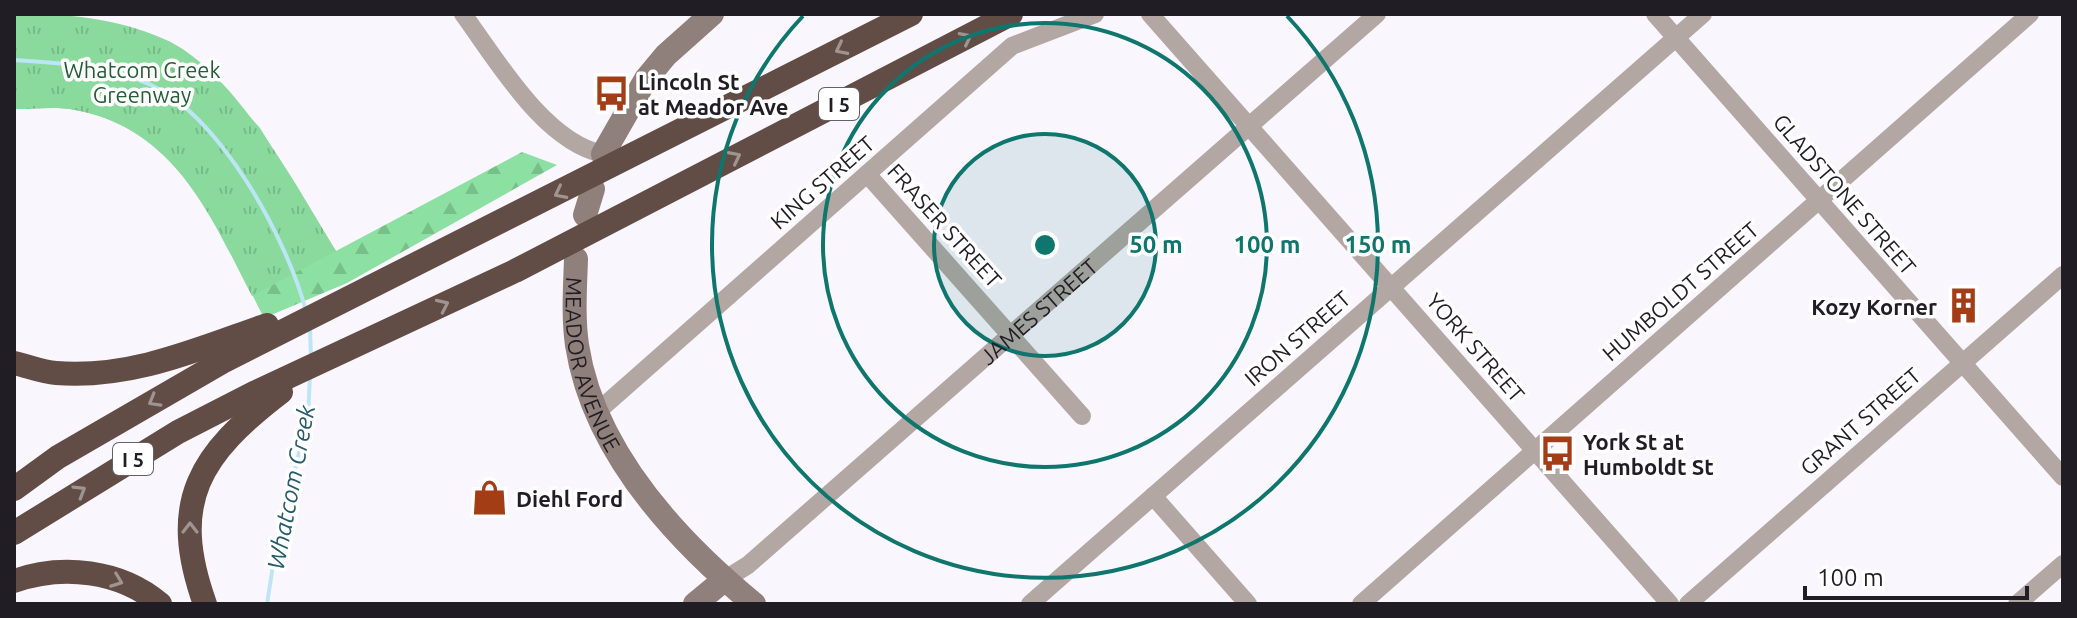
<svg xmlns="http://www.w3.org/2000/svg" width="2077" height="618" viewBox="0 0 2077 618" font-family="Ubuntu,sans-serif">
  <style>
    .forest { fill: url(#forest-firs) }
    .park { fill: url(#park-tufts) }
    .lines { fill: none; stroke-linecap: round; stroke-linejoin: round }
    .stream { stroke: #bce6f5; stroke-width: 4 }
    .street { stroke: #b2a7a3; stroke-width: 18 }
    .secondary { stroke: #90807b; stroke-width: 24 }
    .highway { stroke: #624d46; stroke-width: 24 }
    .oneway { stroke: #a19490 }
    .ring { fill: none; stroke: #0f766e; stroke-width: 4 }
    .labels { text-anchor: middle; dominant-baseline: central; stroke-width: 7; stroke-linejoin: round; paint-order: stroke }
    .shield { fill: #fff; stroke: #646166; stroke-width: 2 }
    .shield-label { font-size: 20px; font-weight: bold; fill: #211d24 }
    .park-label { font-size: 22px; fill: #245e35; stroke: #fff }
    .poi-label { font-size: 22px; font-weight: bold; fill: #211d24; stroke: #fff; text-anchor: start }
    .street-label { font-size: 22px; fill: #211d24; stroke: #fff }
    .water-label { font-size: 24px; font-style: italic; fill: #285b6b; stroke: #fff }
    .centre { fill: #0f766e; stroke: #fff; stroke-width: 4 }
    .ring-label { font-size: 24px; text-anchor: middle; font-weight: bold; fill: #0f766e; stroke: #fff; stroke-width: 7; stroke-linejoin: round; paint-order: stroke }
  </style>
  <defs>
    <pattern id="forest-firs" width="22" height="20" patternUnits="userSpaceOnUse" patternTransform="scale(2)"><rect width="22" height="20" fill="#8ce0a1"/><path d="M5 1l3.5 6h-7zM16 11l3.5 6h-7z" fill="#78c08a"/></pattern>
    <pattern id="park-tufts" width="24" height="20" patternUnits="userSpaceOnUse" patternTransform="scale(2)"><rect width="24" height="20" fill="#8ada9d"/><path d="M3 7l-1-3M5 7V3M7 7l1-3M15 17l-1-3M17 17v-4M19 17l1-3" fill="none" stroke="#77bb87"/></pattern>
  </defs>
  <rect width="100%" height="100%" fill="#faf6fe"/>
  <path class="forest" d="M166,40L204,66L260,128L336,251L522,152L557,165L347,283L264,318C220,233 181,128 75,110C56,106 34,109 14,109Z"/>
  <path class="park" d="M14,14C68,14 113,17 164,39C234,69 297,187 336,251L252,296C210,215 176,130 76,110C57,106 34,109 14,109Z"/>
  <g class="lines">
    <g class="stream">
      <path d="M14,60C61,63 108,65 151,85C221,117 287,239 306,311"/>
      <polyline points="310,327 311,358"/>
      <polyline points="267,604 276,546 308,417 310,375"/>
    </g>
    <g class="street">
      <path d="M463,14C497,60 544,142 603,154"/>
      <polyline points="1150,14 1670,604"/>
      <polyline points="1655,14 2063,477"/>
      <polyline points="867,174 1082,416"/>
      <polyline points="597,412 1012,46 1095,14"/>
      <polyline points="1153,496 1248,604"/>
      <path id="s1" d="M724,580L748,565L1377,14"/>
      <polyline points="1030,604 1703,14"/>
      <polyline points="1361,604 2030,14"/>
      <polyline points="1688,604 2063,275"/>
      <polyline points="2017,604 2063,564"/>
    </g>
    <g class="secondary">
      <polyline points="603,154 646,79 666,55 712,14"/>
      <polyline points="585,215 593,189"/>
      <path id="s2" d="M576,259C575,288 573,317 577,345C593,450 675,539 754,604"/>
      <polyline points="695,604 724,580"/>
    </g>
    <g class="highway">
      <path d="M14,363C28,366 42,372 56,373C131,379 198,349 267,325"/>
      <polyline points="14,489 58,457 222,362 911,14"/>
      <polyline points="14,533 178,432 256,392 515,271 1011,14"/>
      <path d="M14,581C62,564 120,570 160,604"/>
      <path d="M205,604C168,501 200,454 281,392"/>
    </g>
  </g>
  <defs><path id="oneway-chevron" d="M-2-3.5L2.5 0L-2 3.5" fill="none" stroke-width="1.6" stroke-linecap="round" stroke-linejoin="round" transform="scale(2)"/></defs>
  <g class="oneway">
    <use href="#oneway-chevron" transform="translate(966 38) rotate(-27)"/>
    <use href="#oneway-chevron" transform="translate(841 49) rotate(153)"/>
    <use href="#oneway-chevron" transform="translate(735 157) rotate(-27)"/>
    <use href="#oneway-chevron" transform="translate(560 193) rotate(153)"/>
    <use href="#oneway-chevron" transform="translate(443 305) rotate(-25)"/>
    <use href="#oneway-chevron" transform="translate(154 401) rotate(150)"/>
    <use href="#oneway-chevron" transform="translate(80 491) rotate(-31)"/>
    <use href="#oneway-chevron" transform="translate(190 528) rotate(-90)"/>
    <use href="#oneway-chevron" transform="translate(117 581) rotate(21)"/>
  </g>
  <circle cx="1045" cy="245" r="111" fill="#0f766e" fill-opacity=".12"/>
  <g class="ring">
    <circle cx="1045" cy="245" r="111"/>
    <circle cx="1045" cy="245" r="222"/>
    <path d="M1287 16A333 333 0 1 1 803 16"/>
  </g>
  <defs>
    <symbol id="bus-bare" viewBox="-9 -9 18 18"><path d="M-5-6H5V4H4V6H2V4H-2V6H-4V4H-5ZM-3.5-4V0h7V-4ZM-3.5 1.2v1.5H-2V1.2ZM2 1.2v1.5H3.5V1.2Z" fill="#a33d16" stroke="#fff" stroke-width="2.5" paint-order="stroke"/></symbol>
    <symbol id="building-bare" viewBox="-9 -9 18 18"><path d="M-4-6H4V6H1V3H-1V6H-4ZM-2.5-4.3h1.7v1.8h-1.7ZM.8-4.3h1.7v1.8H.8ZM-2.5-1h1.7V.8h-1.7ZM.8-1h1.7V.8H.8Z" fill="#a33d16" stroke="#fff" stroke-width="2.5" paint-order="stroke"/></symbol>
    <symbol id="shop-bare" viewBox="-9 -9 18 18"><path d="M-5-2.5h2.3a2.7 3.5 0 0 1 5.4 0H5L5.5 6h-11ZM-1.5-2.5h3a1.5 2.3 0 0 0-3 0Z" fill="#a33d16" stroke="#fff" stroke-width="2.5" paint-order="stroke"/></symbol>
  </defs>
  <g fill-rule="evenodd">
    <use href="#bus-bare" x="586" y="68" width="51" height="51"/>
    <use href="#building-bare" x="1938" y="280" width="51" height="51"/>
    <use href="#bus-bare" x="1532" y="428" width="51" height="51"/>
    <use href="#shop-bare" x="464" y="472" width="51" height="51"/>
  </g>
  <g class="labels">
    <g class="shield">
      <rect x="819" y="88" width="40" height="32" rx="6"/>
      <rect x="113" y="443" width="40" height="32" rx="6"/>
    </g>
    <g class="shield-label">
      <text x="839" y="104">I 5</text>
      <text x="133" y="459">I 5</text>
    </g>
    <g class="park-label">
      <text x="142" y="69">Whatcom Creek<tspan x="142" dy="25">Greenway</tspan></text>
    </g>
    <g class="poi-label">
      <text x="638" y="81">Lincoln St<tspan x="638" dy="25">at Meador Ave</tspan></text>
      <text x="1937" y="306" text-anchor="end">Kozy Korner</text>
      <text x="1583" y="441">York St at<tspan x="1583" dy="25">Humboldt St</tspan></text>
      <text x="516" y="498">Diehl Ford</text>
    </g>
    <g class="street-label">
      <text transform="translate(822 182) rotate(-41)">KING STREET</text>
      <text transform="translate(1845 194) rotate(49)">GLADSTONE STREET</text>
      <text transform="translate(945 225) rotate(48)">FRASER STREET</text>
      <text transform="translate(1680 291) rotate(-41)">HUMBOLDT STREET</text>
      <text stroke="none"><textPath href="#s1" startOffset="414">JAMES STREET</textPath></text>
      <text transform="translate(1297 338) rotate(-41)">IRON STREET</text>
      <text transform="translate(1476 347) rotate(49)">YORK STREET</text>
      <text stroke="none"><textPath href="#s2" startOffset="108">MEADOR AVENUE</textPath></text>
      <text transform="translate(1860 421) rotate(-41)">GRANT STREET</text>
    </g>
    <g class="water-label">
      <text transform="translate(291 487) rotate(-79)">Whatcom Creek</text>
    </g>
  </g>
  <circle cx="1045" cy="245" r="12" class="centre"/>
  <g class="ring-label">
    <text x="1156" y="253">50 m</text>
    <text x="1267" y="253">100 m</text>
    <text x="1378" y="253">150 m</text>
  </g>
  <rect width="2077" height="618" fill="none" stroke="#211d24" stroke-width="32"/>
  <path d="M1805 586v12h222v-12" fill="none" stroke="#211d24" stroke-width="4"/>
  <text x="1817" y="586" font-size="24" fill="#211d24" stroke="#ffffff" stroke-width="6" paint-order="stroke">100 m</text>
</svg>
